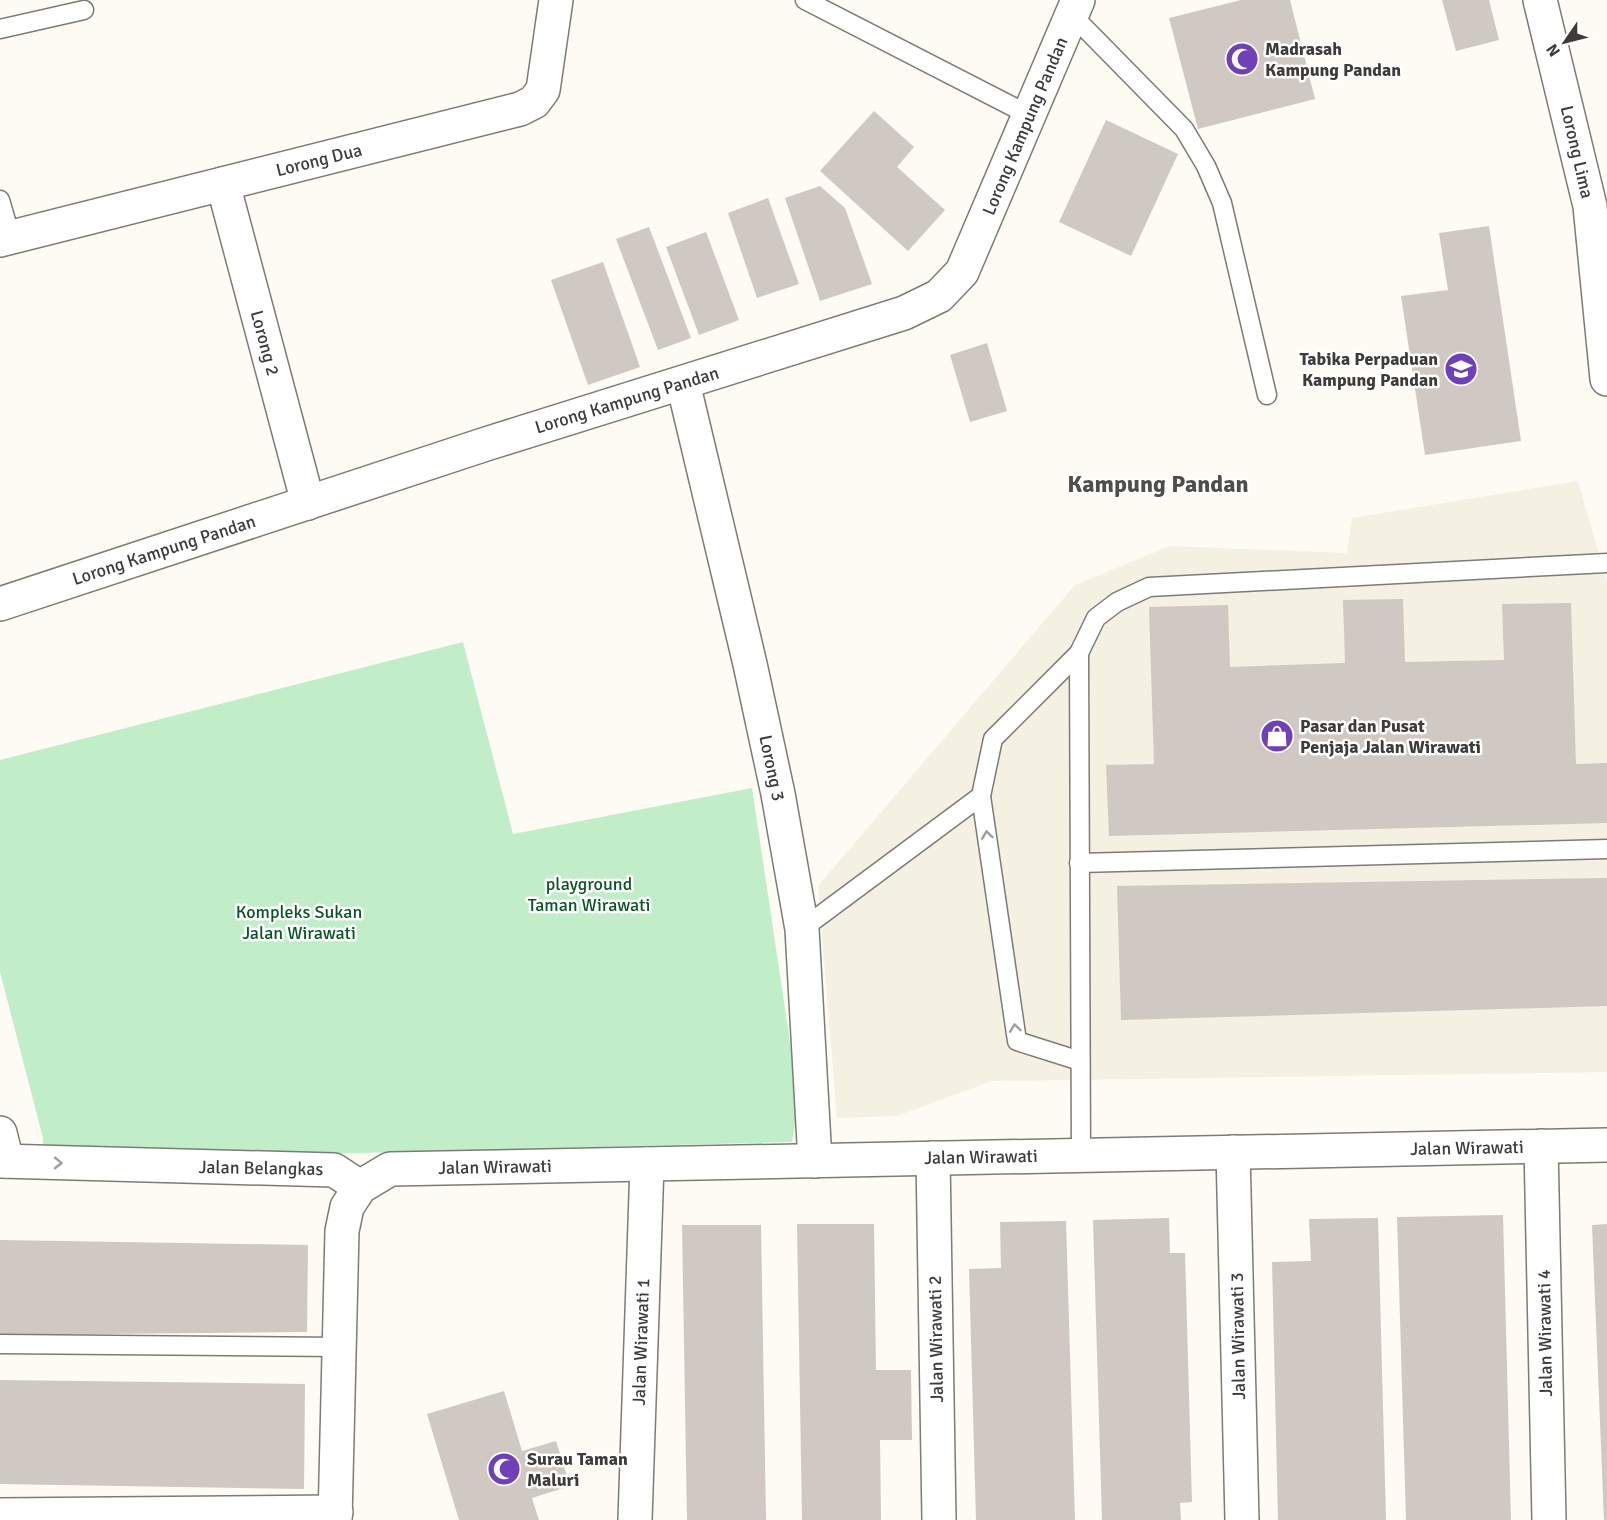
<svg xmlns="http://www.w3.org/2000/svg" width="1607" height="1520" viewBox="0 0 1607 1520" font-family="Signika,sans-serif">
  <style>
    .built { fill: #f4f0e2 }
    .green { fill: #c1edc9 }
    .building { fill: #cfc8c3 }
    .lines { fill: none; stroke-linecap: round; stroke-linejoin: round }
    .service-casing { stroke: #7d7b75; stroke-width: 21 }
    .minor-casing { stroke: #7d7b75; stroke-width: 36 }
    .service { stroke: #fff; stroke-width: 18 }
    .minor { stroke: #fff; stroke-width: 33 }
    .oneway { stroke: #9e9e9c }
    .labels { text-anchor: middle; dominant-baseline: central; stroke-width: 5; stroke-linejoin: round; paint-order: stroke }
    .poi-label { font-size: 18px; font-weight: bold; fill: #3d3c39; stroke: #fff; text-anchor: start }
    .street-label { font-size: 18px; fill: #3d3c39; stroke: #fff }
    .park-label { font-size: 18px; fill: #0a5527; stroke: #fff }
    .district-label { font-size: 24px; font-weight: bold; fill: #504e48; stroke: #fff }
  </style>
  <rect width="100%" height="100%" fill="#fdfbf4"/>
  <polygon class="built" points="1578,481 1607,582 1607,1072 992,1081 897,1116 837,1118 818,886 1075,585 1170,546 1347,553 1352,518"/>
  <polygon class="green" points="463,642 513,834 752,788 799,1102 792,1142 320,1154 43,1151 43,1138 0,972 0,760"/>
  <g class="building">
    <polygon points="1241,0 1290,0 1315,99 1198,129 1169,18"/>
    <polygon points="1442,0 1489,0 1499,40 1456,51"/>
    <polygon points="874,111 914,147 897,167 945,210 908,251 820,171"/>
    <polygon points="1106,120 1178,154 1131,256 1059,222"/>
    <polygon points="820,186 845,208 872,284 820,301 785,198"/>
    <polygon points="768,198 799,284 757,298 728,213"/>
    <polygon points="1489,226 1521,441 1425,455 1401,296 1448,290 1439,233"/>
    <polygon points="649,227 691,338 658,350 616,239"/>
    <polygon points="706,232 739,320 699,335 666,247"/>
    <polygon points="603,262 640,367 588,385 551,280"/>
    <polygon points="987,343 1007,411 970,422 950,355"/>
    <polygon points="1403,599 1405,662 1504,660 1502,604 1571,603 1576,764 1607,763 1607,823 1109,836 1106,765 1154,764 1149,607 1228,605 1230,667 1345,663 1343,600"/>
    <polygon points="1607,878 1607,1006 1121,1020 1117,886"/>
    <polygon points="1503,1215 1511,1520 1406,1520 1397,1217"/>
    <polygon points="1169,1218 1170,1253 1185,1253 1192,1502 1180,1503 1181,1520 1102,1520 1093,1220"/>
    <polygon points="1378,1218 1386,1520 1278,1520 1272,1262 1311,1261 1309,1219"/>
    <polygon points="1066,1221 1075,1520 976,1520 969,1269 1001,1268 1000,1222"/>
    <polygon points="797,1224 874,1224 876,1370 911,1370 912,1440 880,1440 881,1520 802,1520"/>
    <polygon points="1607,1224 1607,1520 1604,1520 1592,1225"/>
    <polygon points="682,1225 761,1225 766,1520 687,1520"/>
    <polygon points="0,1240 308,1245 307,1332 0,1335"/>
    <polygon points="0,1380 305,1384 304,1489 0,1484"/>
    <polygon points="504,1391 522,1451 556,1441 570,1486 532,1498 539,1520 459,1520 427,1414"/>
  </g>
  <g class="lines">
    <defs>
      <g id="service">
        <polyline points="805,0 1029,115"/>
        <polyline points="1072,15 1184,129 1206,166 1222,203 1267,395"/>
        <polyline points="0,29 84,10"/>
        <polyline points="0,200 11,238"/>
        <polyline points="1079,653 993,739 981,796 1017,1041 1080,1061"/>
        <polyline points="1079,863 1607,849"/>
        <polyline points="802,929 981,796"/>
        <polyline points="1081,1155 1079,653 1096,618 1117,602 1149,587 1607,563"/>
        <polyline points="0,1344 340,1347"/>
      </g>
      <g id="minor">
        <polyline points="1540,0 1590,206 1607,379"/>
        <polyline points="223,184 308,503"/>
        <polyline points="0,240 520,109 534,102 543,90 556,0"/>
        <polyline points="683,383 750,664 778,794 802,929 815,1161"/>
        <polyline points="0,604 486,444 904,313 939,296 962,272 1078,0"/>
        <polyline points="0,1133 7,1161"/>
        <polyline points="1541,1146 1549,1520"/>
        <polyline points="1233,1152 1242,1520"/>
        <polyline points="933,1158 939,1520"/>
        <polyline points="0,1161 334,1170 360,1187"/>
        <polyline points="0,1515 336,1512"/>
        <polyline points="335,1520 342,1231 347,1207 360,1187 390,1169 1607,1145"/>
        <polyline points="635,1520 647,1164"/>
      </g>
    </defs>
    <use href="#service" class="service-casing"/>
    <use href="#minor" class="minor-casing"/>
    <use href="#service" class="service"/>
    <use href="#minor" class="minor"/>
  </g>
  <defs><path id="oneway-chevron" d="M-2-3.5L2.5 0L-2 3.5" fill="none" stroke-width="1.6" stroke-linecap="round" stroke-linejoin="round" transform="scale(1.5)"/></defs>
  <g class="oneway">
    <use href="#oneway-chevron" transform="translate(987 835) rotate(-98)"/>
    <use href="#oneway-chevron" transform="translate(1015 1028) rotate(-98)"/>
    <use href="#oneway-chevron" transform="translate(58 1163) rotate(1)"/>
  </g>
  <defs>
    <symbol id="mosque-disc" viewBox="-11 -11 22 22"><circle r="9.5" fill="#7040b7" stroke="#fff"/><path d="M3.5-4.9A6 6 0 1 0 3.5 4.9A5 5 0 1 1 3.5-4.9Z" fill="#fff"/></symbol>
    <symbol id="school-disc" viewBox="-11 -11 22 22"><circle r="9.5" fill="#7040b7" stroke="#fff"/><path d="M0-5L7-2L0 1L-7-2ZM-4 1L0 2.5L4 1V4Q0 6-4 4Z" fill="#fff"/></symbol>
    <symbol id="shop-disc" viewBox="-11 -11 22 22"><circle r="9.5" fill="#7040b7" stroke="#fff"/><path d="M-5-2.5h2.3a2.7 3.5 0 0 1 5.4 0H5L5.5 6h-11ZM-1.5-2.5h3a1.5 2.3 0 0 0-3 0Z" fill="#fff"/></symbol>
  </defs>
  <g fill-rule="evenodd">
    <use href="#mosque-disc" x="1223" y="40" width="38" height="38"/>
    <use href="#school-disc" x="1442" y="350" width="38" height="38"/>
    <use href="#shop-disc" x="1258" y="717" width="38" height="38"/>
    <use href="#mosque-disc" x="485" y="1450" width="38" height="38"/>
  </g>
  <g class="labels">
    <g class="poi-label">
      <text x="1265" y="49">Madrasah<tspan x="1265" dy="21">Kampung Pandan</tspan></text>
      <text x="1438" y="359" text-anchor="end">Tabika Perpaduan<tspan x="1438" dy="21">Kampung Pandan</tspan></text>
      <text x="1300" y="726">Pasar dan Pusat<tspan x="1300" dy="21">Penjaja Jalan Wirawati</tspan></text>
      <text x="527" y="1459">Surau Taman<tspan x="527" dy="21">Maluri</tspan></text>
    </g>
    <g class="street-label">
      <text transform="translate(1025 126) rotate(-67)">Lorong Kampung Pandan</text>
      <text transform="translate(1577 152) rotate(77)">Lorong Lima</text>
      <text transform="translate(319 160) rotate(-14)">Lorong Dua</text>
      <text transform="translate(265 343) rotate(75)">Lorong 2</text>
      <text transform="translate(627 400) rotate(-17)">Lorong Kampung Pandan</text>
      <text transform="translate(164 550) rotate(-18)">Lorong Kampung Pandan</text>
      <text transform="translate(772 768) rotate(78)">Lorong 3</text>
      <text transform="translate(1467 1148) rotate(-1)">Jalan Wirawati</text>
      <text transform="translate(981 1157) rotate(-1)">Jalan Wirawati</text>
      <text transform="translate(495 1167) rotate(-1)">Jalan Wirawati</text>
      <text transform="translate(261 1168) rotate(1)">Jalan Belangkas</text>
      <text transform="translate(1545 1333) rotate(-91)">Jalan Wirawati 4</text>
      <text transform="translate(1238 1336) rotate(-91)">Jalan Wirawati 3</text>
      <text transform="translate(936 1339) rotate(-91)">Jalan Wirawati 2</text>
      <text transform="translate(641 1342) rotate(-88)">Jalan Wirawati 1</text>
    </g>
    <g class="park-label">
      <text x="589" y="884">playground<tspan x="589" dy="21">Taman Wirawati</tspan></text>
      <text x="299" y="912">Kompleks Sukan<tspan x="299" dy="21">Jalan Wirawati</tspan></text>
    </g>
    <g class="district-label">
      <text x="1158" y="484">Kampung Pandan</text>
    </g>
  </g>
  <g transform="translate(1565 42) rotate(235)" stroke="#ffffff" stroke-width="4.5" paint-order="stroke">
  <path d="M0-4.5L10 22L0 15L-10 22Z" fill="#3d3c39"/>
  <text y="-9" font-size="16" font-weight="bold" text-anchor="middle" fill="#3d3c39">N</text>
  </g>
</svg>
